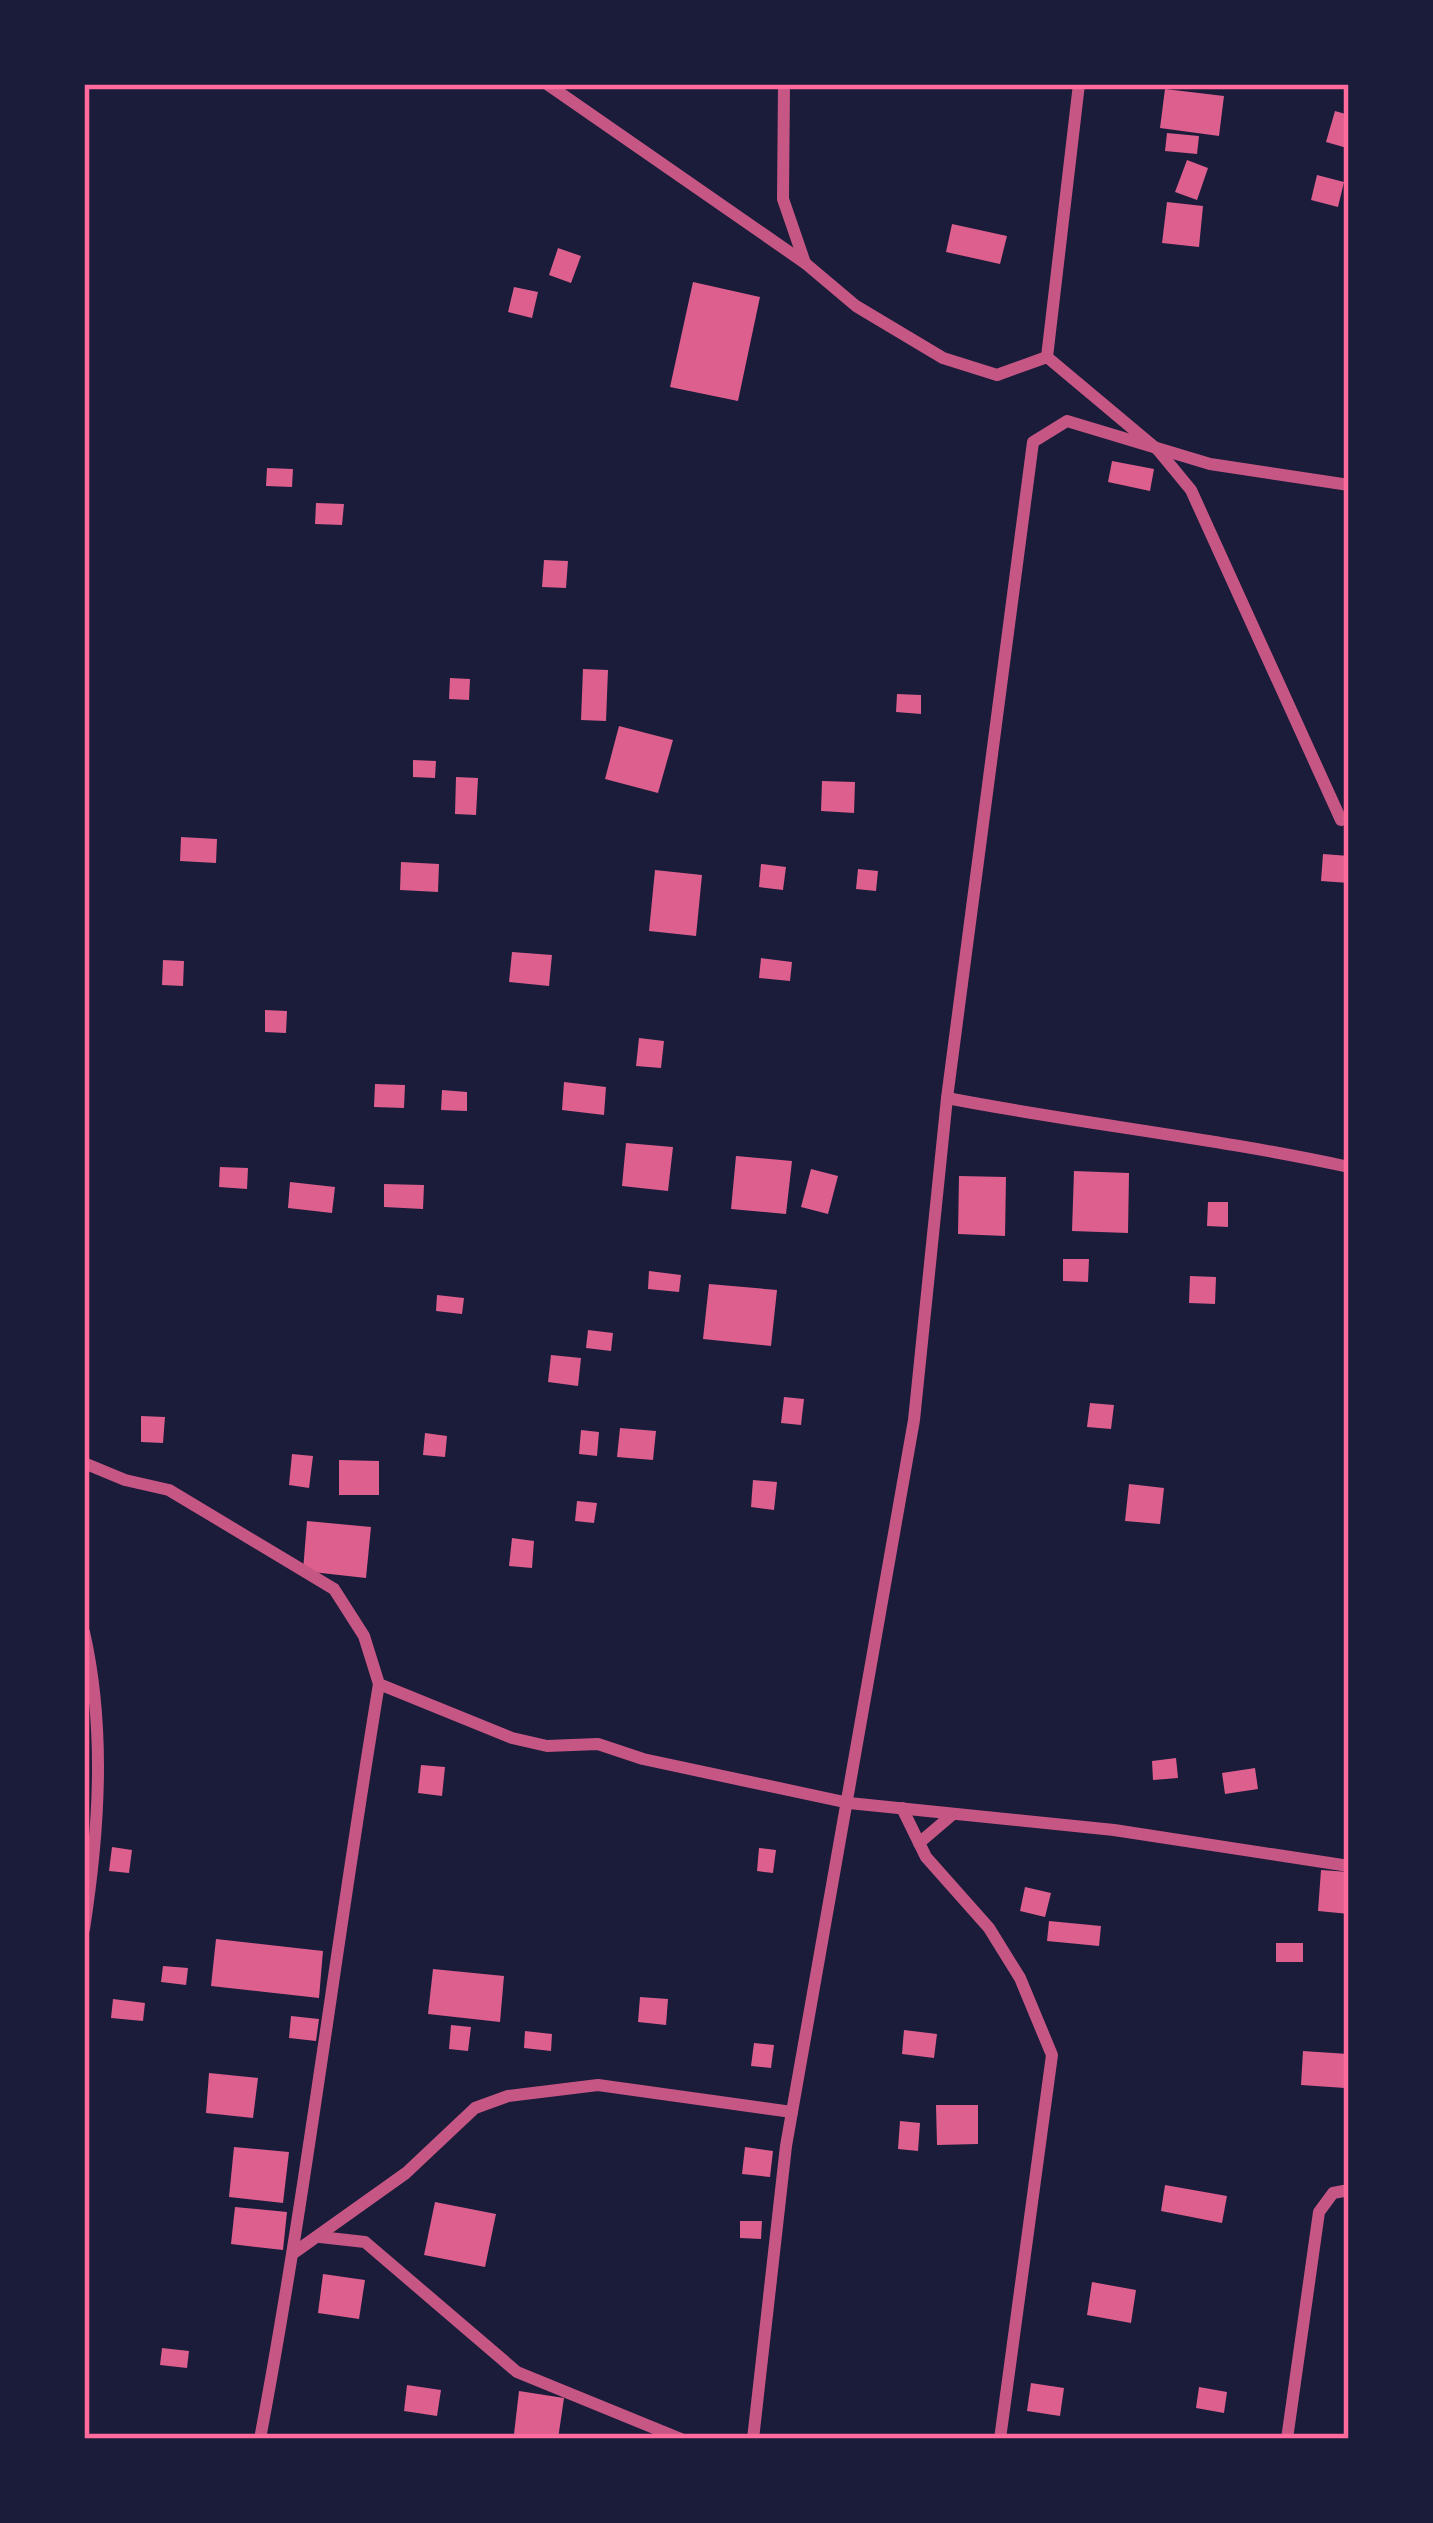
<svg xmlns="http://www.w3.org/2000/svg" width="1433" height="2523" viewBox="0 0 1433 2523" font-family="Roboto,sans-serif">
  <style>
    .building { fill: #dd5f8e }
    .lines { fill: none; stroke-linecap: round; stroke-linejoin: round }
    .minor { stroke: #c65784; stroke-width: 12 }
    .neatline { fill: none; stroke: #ff6b9d; stroke-width: 4.5 }
  </style>
  <rect width="100%" height="100%" fill="#1b1b3a"/>
  <g class="building">
    <polygon points="1165,89 1224,96 1219,136 1160,128"/>
    <polygon points="1335,111 1349,115 1347,148 1326,142"/>
    <polygon points="1167,133 1199,136 1197,154 1165,151"/>
    <polygon points="1187,160 1208,168 1197,200 1175,192"/>
    <polygon points="1317,175 1344,182 1338,207 1311,200"/>
    <polygon points="1167,202 1203,206 1199,247 1162,243"/>
    <polygon points="952,224 1007,236 1000,264 946,252"/>
    <polygon points="558,248 581,256 571,283 549,275"/>
    <polygon points="693,282 760,297 738,401 670,387"/>
    <polygon points="514,287 538,292 532,318 508,312"/>
    <polygon points="1112,461 1154,469 1150,491 1108,482"/>
    <polygon points="267,468 293,469 292,487 266,486"/>
    <polygon points="316,503 344,504 342,525 315,524"/>
    <polygon points="544,560 568,561 566,588 542,587"/>
    <polygon points="583,669 608,670 606,721 581,720"/>
    <polygon points="450,678 470,679 469,700 449,699"/>
    <polygon points="897,694 921,695 921,714 896,712"/>
    <polygon points="619,726 673,740 658,793 605,779"/>
    <polygon points="413,760 436,761 435,778 413,777"/>
    <polygon points="456,777 478,778 476,815 455,814"/>
    <polygon points="822,781 855,782 854,813 821,811"/>
    <polygon points="181,837 217,839 216,863 180,861"/>
    <polygon points="1323,854 1349,856 1349,883 1321,881"/>
    <polygon points="401,862 439,864 438,892 400,890"/>
    <polygon points="761,864 786,867 783,890 759,887"/>
    <polygon points="858,869 878,871 876,891 856,889"/>
    <polygon points="655,870 702,875 696,936 649,931"/>
    <polygon points="512,952 552,955 549,986 509,982"/>
    <polygon points="761,958 792,962 790,981 759,978"/>
    <polygon points="163,960 184,961 183,986 162,985"/>
    <polygon points="265,1010 287,1011 286,1033 265,1032"/>
    <polygon points="639,1038 664,1041 661,1068 636,1066"/>
    <polygon points="564,1082 606,1087 604,1115 562,1110"/>
    <polygon points="375,1084 405,1085 404,1108 374,1107"/>
    <polygon points="442,1090 467,1092 467,1111 441,1110"/>
    <polygon points="626,1143 673,1147 668,1191 622,1186"/>
    <polygon points="736,1156 792,1161 786,1214 731,1209"/>
    <polygon points="220,1167 248,1168 247,1189 219,1187"/>
    <polygon points="811,1169 838,1176 828,1214 801,1207"/>
    <polygon points="1074,1171 1129,1173 1128,1233 1072,1231"/>
    <polygon points="959,1176 1006,1177 1005,1236 958,1234"/>
    <polygon points="290,1182 335,1187 332,1213 288,1208"/>
    <polygon points="384,1184 424,1185 423,1209 384,1207"/>
    <polygon points="1208,1202 1228,1202 1228,1227 1207,1226"/>
    <polygon points="1063,1259 1089,1259 1088,1282 1063,1281"/>
    <polygon points="649,1271 681,1275 679,1292 648,1289"/>
    <polygon points="1190,1276 1216,1277 1215,1304 1189,1303"/>
    <polygon points="709,1284 777,1290 771,1346 703,1339"/>
    <polygon points="437,1295 464,1298 462,1314 436,1311"/>
    <polygon points="588,1330 613,1333 611,1351 586,1348"/>
    <polygon points="551,1355 581,1358 578,1386 548,1382"/>
    <polygon points="784,1397 804,1399 801,1425 781,1423"/>
    <polygon points="1090,1403 1114,1405 1111,1429 1087,1427"/>
    <polygon points="141,1416 165,1417 163,1443 141,1442"/>
    <polygon points="620,1428 656,1431 653,1460 617,1457"/>
    <polygon points="581,1430 599,1432 597,1456 579,1454"/>
    <polygon points="425,1433 447,1436 445,1457 423,1455"/>
    <polygon points="292,1454 313,1456 309,1488 289,1485"/>
    <polygon points="339,1460 379,1461 379,1495 339,1495"/>
    <polygon points="753,1480 777,1482 774,1510 751,1507"/>
    <polygon points="1129,1484 1164,1488 1160,1524 1125,1521"/>
    <polygon points="577,1501 597,1503 594,1523 575,1521"/>
    <polygon points="307,1521 371,1527 366,1578 303,1571"/>
    <polygon points="512,1538 534,1541 532,1568 509,1566"/>
    <polygon points="1176,1758 1178,1778 1153,1780 1152,1761"/>
    <polygon points="421,1765 445,1767 442,1796 418,1793"/>
    <polygon points="1255,1768 1258,1789 1225,1794 1222,1773"/>
    <polygon points="112,1847 132,1850 129,1873 109,1871"/>
    <polygon points="759,1848 776,1850 773,1873 757,1871"/>
    <polygon points="1321,1870 1349,1872 1349,1914 1318,1911"/>
    <polygon points="1025,1887 1051,1893 1045,1917 1020,1911"/>
    <polygon points="1049,1921 1101,1926 1099,1946 1047,1941"/>
    <polygon points="216,1939 323,1951 319,1998 211,1986"/>
    <rect x="1276" y="1943" width="27" height="19"/>
    <polygon points="163,1966 188,1968 186,1985 161,1982"/>
    <polygon points="433,1969 504,1976 500,2022 428,2014"/>
    <polygon points="640,1997 668,1999 666,2025 638,2022"/>
    <polygon points="113,1999 145,2003 143,2021 111,2018"/>
    <polygon points="291,2016 319,2019 316,2041 289,2038"/>
    <polygon points="451,2025 471,2027 468,2051 449,2049"/>
    <polygon points="904,2030 937,2034 934,2058 902,2054"/>
    <polygon points="525,2031 552,2034 551,2051 524,2048"/>
    <polygon points="754,2043 774,2045 771,2068 751,2066"/>
    <polygon points="1303,2051 1348,2054 1345,2088 1301,2085"/>
    <polygon points="209,2073 258,2078 253,2118 206,2113"/>
    <polygon points="936,2105 978,2105 978,2144 937,2145"/>
    <polygon points="900,2121 920,2123 918,2151 898,2149"/>
    <polygon points="234,2147 289,2152 283,2203 229,2197"/>
    <polygon points="745,2147 773,2151 770,2177 742,2174"/>
    <polygon points="1165,2185 1227,2196 1222,2223 1161,2211"/>
    <polygon points="435,2202 496,2214 485,2267 424,2255"/>
    <polygon points="235,2207 287,2212 283,2250 231,2244"/>
    <polygon points="740,2221 762,2221 761,2239 740,2238"/>
    <polygon points="323,2274 365,2280 359,2319 318,2313"/>
    <polygon points="1092,2282 1136,2290 1131,2323 1087,2315"/>
    <polygon points="162,2348 189,2351 187,2368 160,2365"/>
    <polygon points="1031,2383 1064,2388 1060,2416 1027,2411"/>
    <polygon points="407,2385 441,2390 437,2416 404,2411"/>
    <polygon points="1199,2387 1227,2392 1224,2413 1196,2408"/>
    <polygon points="519,2391 564,2398 558,2439 514,2434"/>
  </g>
  <g class="lines">
    <g class="minor">
      <polyline points="547,84 805,263 856,306 943,358 997,375 1047,357 1158,450 1191,490 1341,820"/>
      <polyline points="784,84 783,199 805,263"/>
      <polyline points="1047,357 1079,84"/>
      <path d="M947,1098C1081,1124 1216,1138 1349,1167"/>
      <polyline points="84,1463 125,1480 169,1490 334,1589 364,1636 379,1684 512,1738 547,1746 598,1744 643,1759 849,1803 1114,1830 1349,1866"/>
      <path d="M84,1632C106,1729 99,1832 84,1929"/>
      <polyline points="902,1808 926,1857 989,1928 1020,1978 1052,2055 1000,2439"/>
      <polyline points="919,1843 953,1814"/>
      <polyline points="320,2237 365,2242 517,2372 681,2439"/>
      <polyline points="295,2252 406,2173 475,2108 508,2096 598,2085 792,2112"/>
      <path d="M260,2439C307,2189 337,1936 379,1684"/>
      <polyline points="753,2439 786,2146 914,1420 947,1098 1033,442 1067,421 1210,464 1349,485"/>
      <polyline points="1287,2439 1319,2212 1333,2193 1349,2190"/>
    </g>
  </g>
  <rect width="1433" height="2523" fill="none" stroke="#1b1b3a" stroke-width="174"/>
  <rect x="87" y="87" width="1259" height="2349" class="neatline"/>
</svg>
